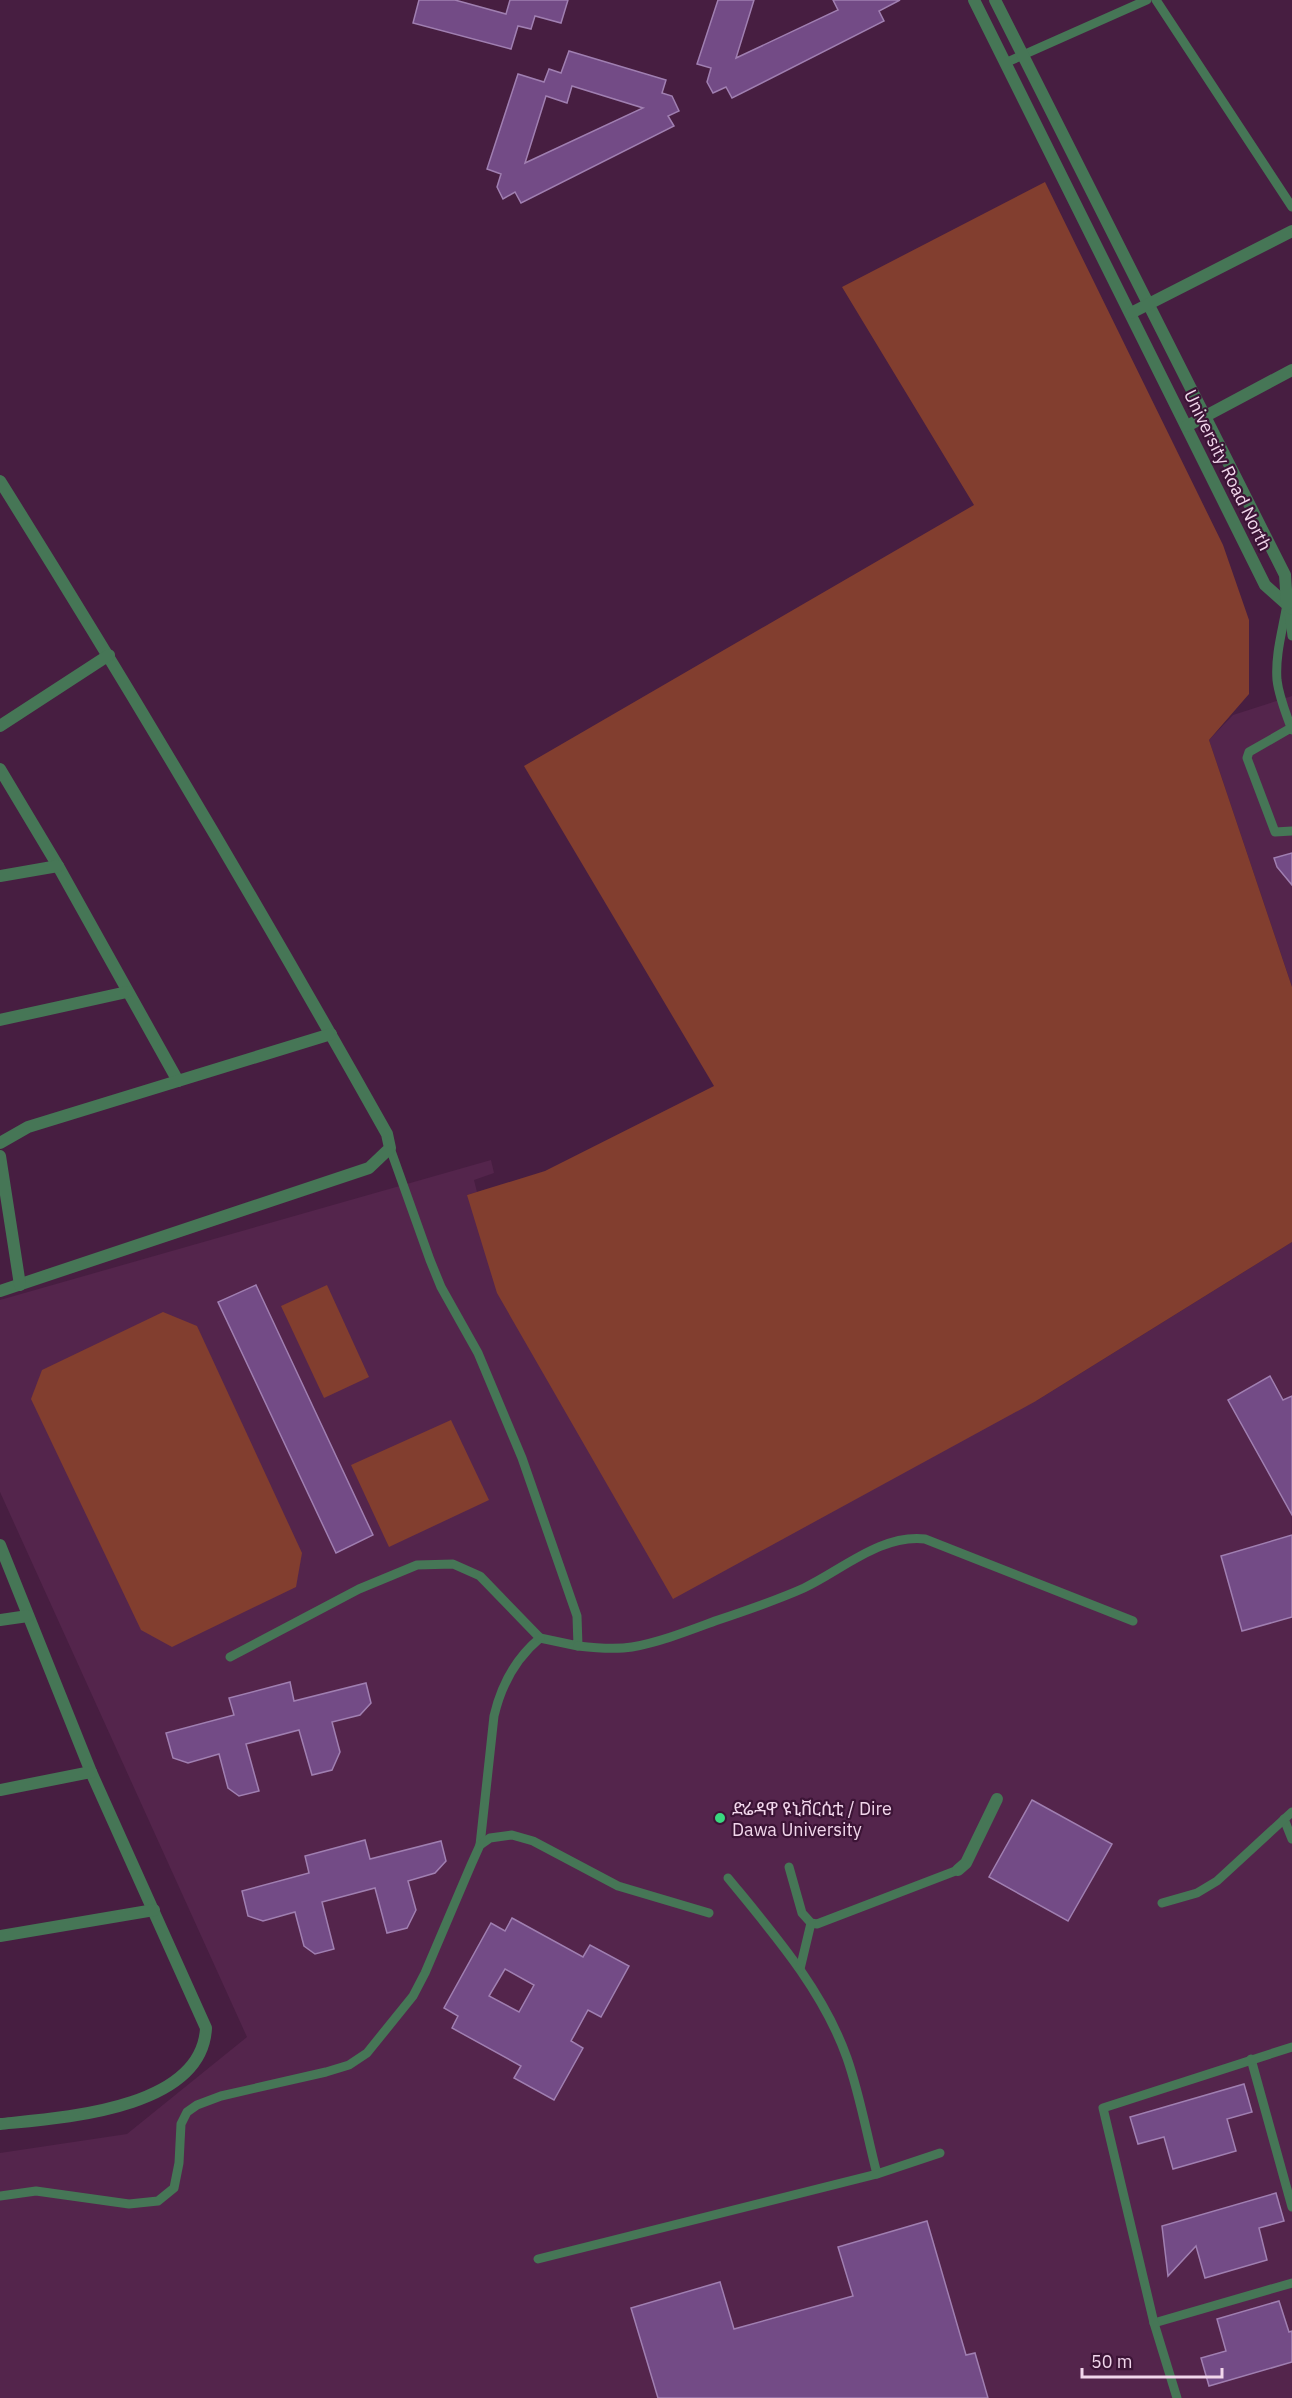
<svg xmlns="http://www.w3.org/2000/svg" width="1292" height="2398" viewBox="0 0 1292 2398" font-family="'IBM Plex Sans','Noto Sans Ethiopic',sans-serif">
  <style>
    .built { fill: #54254c }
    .green { fill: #823e2f }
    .building { fill: #734b86; stroke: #a07fb1; stroke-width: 1.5; fill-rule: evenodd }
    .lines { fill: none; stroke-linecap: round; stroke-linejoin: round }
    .lane { stroke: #467656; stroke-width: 9 }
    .street { stroke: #467656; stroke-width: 12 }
    .poi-dot { fill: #39d87f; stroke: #3c1436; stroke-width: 2 }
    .labels { text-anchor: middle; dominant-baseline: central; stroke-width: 4.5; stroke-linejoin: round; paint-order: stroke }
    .street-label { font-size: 18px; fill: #f1d6eb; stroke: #3c1436 }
    .poi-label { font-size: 18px; fill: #f1d6eb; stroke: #3c1436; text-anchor: start }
  </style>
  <rect width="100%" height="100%" fill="#471e41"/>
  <g class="built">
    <polygon points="1292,696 1292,987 1209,740 1233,715"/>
    <polygon points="491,1160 494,1173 474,1180 477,1192 467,1195 1036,1401 1292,1242 1292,2398 0,2398 0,2153 127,2134 247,2037 0,1492 0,1300"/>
  </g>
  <g class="green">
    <polygon points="1045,182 1223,545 1249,620 1249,694 1209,740 1292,987 1292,1242 1036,1401 673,1599 497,1293 467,1195 545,1171 714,1086 524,766 974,505 842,287"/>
    <polygon points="327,1285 369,1377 324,1398 281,1306"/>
    <polygon points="163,1312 197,1326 302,1553 296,1587 172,1647 141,1630 31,1399 42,1370"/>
    <polygon points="451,1420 489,1500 389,1547 351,1465"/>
  </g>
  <g class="building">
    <polygon points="419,0 455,0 506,14 510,0 568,0 561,23 535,16 531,29 518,26 511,49 413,23"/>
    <polygon points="718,0 754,0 736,58 838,10 833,0 900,0 879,11 884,21 732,98 726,87 713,93 707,82 711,68 697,64"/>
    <path d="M569,51L666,80L662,93L672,96L679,111L668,116L674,126L521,203L515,192L503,199L497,187L501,174L487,169L518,74L544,82L549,69L561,73ZM572,86L643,108L525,163L546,96L567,103Z"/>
    <polygon points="1292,853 1292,885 1277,867 1274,858"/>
    <polygon points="256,1285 373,1535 336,1553 218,1302"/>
    <polygon points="1270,1376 1283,1400 1292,1396 1292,1515 1228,1400"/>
    <polygon points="1292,1535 1292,1617 1242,1631 1221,1556"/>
    <polygon points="290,1682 294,1701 366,1683 371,1703 360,1715 332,1722 340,1752 332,1770 312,1775 299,1730 246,1744 259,1791 239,1796 228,1788 219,1754 188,1763 173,1758 166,1733 234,1715 229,1698"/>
    <polygon points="1032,1800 1112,1844 1068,1921 989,1877"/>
    <polygon points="365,1840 370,1859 441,1841 446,1861 435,1873 408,1881 416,1910 407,1928 387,1933 375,1888 322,1902 334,1949 315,1954 304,1946 295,1912 263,1921 248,1916 242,1891 309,1873 305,1856"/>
    <path d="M512,1918L583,1957L590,1945L629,1966L601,2017L588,2010L571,2041L583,2048L554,2100L514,2078L521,2066L452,2028L458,2016L444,2008L491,1923L505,1931ZM505,1969L534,1985L519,2012L489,1996Z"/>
    <polygon points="1244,2084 1252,2112 1227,2119 1236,2151 1173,2169 1164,2137 1138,2144 1130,2117"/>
    <polygon points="1276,2193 1284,2221 1259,2228 1267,2260 1205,2278 1196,2246 1168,2276 1162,2226"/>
    <polygon points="927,2221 966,2355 975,2353 988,2398 658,2398 631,2308 720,2282 734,2329 853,2296 838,2247"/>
    <polygon points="1279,2301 1289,2332 1292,2331 1292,2362 1209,2386 1201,2358 1226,2351 1217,2319"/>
  </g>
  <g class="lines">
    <g class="lane">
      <polyline points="1156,0 1292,207"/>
      <polyline points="1005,63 1147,0"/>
      <path d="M1287,604C1283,629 1275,654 1277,680C1279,697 1286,714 1292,730"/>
      <polyline points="1289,612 1292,636"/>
      <polyline points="1291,728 1249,752 1247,758 1275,832 1292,831"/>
      <path d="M390,1148L430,1260L441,1287L478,1353L522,1458L577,1616L578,1646L540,1638C516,1658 501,1686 494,1716L480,1845"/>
      <path d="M578,1646C595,1648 614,1650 632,1647C660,1642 688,1631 715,1621C745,1611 775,1601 804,1588C842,1570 881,1534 925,1539L1133,1621"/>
      <polyline points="230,1657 359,1589 417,1565 453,1564 480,1576 540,1638"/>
      <polyline points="1284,1819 1292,1839"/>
      <polyline points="789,1867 802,1913 811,1923 817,1924 958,1870"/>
      <path d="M728,1878C773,1933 823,1990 847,2058C860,2095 867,2136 877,2174"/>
      <polyline points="1162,1903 1197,1893 1217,1881 1292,1812"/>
      <polyline points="800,1969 811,1923"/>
      <polyline points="1251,2059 1292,2207"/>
      <polyline points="0,2196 36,2191 129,2204 158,2201 174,2188 179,2163 181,2124 187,2112 197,2105 221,2096 326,2072 349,2065 367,2053 413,1996 425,1973 471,1865 480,1845 490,1838 512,1835 533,1841 618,1886 709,1913"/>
      <polyline points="538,2259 877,2174 940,2153"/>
      <polyline points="1154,2323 1292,2283"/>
      <polyline points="1177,2398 1154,2323 1103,2108 1292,2047"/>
    </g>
    <g class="street">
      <polyline points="974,0 1265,585 1292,609"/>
      <polyline points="995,0 1285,575 1287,604"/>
      <polyline points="1131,313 1292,231"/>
      <polyline points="1187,426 1292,370"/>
      <path d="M0,481C134,695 263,913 387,1134L390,1148L369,1168L0,1291"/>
      <polyline points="0,726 109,655"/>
      <polyline points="0,769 58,866 178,1081"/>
      <polyline points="0,876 58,866"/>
      <polyline points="0,1020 127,992"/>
      <polyline points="0,1143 28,1127 331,1034"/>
      <polyline points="0,1156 20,1285"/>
      <path d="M0,1545L91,1772L206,2028C202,2110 60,2118 0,2124"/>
      <polyline points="0,1620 28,1616"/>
      <polyline points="0,1790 91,1772"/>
      <polyline points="958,1870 966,1863 997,1799"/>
      <polyline points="0,1936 154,1910"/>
    </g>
  </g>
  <circle class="poi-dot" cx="720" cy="1818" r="6"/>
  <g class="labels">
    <g class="street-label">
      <text transform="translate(1228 470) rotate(64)">University Road North</text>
    </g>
    <g class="poi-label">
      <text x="732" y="1808">ድሬዳዋ ዩኒቨርሲቲ / Dire<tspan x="732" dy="21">Dawa University</tspan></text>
    </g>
  </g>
  <path d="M1082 2368v9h140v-9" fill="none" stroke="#f1d6eb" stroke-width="3"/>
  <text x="1091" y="2368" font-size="18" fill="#f1d6eb" stroke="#3c1436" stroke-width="4.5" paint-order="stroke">50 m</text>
</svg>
